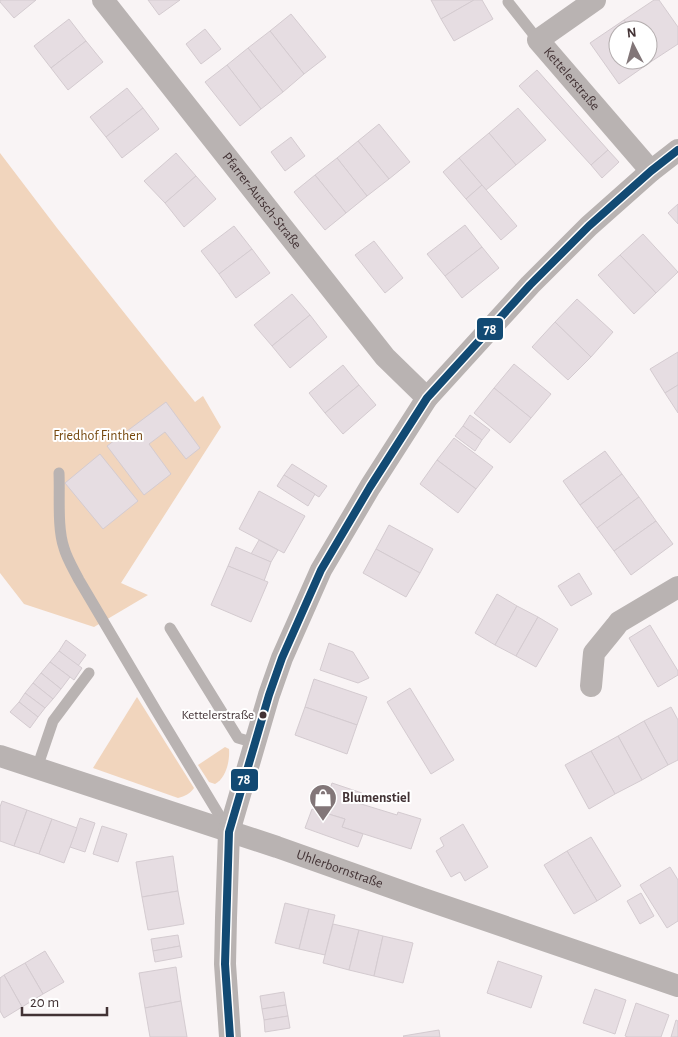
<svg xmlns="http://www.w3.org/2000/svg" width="678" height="1037" viewBox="0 0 678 1037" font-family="'Alegreya Sans',sans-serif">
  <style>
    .green { fill: #f1d5bd }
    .building { fill: #e6dde2; stroke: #d4cbd0 }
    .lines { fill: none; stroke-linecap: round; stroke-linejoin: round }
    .lane { stroke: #b9b3b2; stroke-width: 11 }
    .street { stroke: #b9b3b2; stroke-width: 22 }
    .bus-1-casing { stroke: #fff; stroke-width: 11 }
    .bus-1 { stroke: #124a73; stroke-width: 8 }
    .bus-dot { fill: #423234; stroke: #fff; stroke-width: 2 }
    .labels { text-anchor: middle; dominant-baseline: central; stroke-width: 4; stroke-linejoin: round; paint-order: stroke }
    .bus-label { font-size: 13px; fill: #423234; stroke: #fff; text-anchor: end }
    .street-label { font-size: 14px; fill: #423234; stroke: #fff }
    .park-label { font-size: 14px; fill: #76480e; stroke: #fff }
    .poi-label { font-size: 14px; font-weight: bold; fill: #423234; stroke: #fff; text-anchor: start }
    .line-badge { stroke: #fff; stroke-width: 2 }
    .badge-label { font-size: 14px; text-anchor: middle; font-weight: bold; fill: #fff }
  </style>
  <rect width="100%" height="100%" fill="#f9f4f5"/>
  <g class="green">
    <polygon points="0,153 57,228 195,402 203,396 221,427 121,583 148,595 94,627 24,604 0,573"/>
    <path d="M137,697L194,788C190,794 185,796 178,798L93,768Z"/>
    <path d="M225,747L229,749C230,761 226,778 215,784L209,782L198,765Z"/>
  </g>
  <g class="building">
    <polygon points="0,0 36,0 14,18 0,2"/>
    <polygon points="148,0 180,0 159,15"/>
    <polygon points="431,0 474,0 441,19"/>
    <polygon points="474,0 482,0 493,19 454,41 441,19"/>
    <polygon points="654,0 659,0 678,27 678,44 652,61 648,55 648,30 631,30 624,20"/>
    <polygon points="291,14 326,57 304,74 270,31"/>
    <polygon points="69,19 86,41 51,68 34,46"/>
    <polygon points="624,20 631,30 618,30 618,60 648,60 648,55 652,61 619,84 590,43"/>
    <polygon points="205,29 221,49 201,64 186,44"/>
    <polygon points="270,31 304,74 283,92 248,48"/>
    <polygon points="86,41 103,62 68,90 51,68"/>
    <polygon points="248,48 283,92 261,109 227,65"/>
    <polygon points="227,65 261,109 240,126 205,82"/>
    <polygon points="537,70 608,150 591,165 519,86"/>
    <polygon points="127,88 143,108 106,137 90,117"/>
    <polygon points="143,108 159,129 122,158 106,137"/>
    <polygon points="518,108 546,140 516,165 489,133"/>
    <polygon points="379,124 410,162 389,179 358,141"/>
    <polygon points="489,133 516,165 486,190 459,158"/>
    <polygon points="291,137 305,156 285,171 271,152"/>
    <polygon points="358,141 389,179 367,196 337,158"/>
    <polygon points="608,150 619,162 602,178 591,165"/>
    <polygon points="176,153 196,176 165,203 144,181"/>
    <polygon points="337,158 367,196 346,213 315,175"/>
    <polygon points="459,158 482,185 466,199 443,172"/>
    <polygon points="315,175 346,213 325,230 294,192"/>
    <polygon points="196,176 216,199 184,227 165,203"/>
    <polygon points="482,185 517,226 501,240 466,199"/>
    <polygon points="678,204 678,224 668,213"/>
    <polygon points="465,225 482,247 445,276 427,254"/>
    <polygon points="234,226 252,249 219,274 201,251"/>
    <polygon points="643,234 678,272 656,293 620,255"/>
    <polygon points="374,241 403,278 385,293 355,255"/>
    <polygon points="482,247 499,268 462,298 445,276"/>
    <polygon points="252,249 270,273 236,298 219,274"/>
    <polygon points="620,255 656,293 634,314 598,275"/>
    <polygon points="292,294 310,315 272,346 254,325"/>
    <polygon points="577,299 613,332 591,357 555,322"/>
    <polygon points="310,315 327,337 290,368 272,346"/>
    <polygon points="555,322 591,357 568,380 532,347"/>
    <polygon points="678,352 678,385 665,393 650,369"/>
    <polygon points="514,364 551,394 531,418 494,388"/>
    <polygon points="343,365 359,385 325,413 309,393"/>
    <polygon points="359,385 376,405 343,434 325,413"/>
    <polygon points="678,385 678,413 665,393"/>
    <polygon points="494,388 531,418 510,443 474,413"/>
    <polygon points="166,402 200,448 186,459 165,432 149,444 171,474 144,495 107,446"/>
    <polygon points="470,415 490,430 482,440 463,426"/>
    <polygon points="463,426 482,440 475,451 455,436"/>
    <polygon points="454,438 493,467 476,489 437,460"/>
    <polygon points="605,451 622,474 580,505 563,481"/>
    <polygon points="100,454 138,501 103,529 65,483"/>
    <polygon points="437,460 476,489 458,513 420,484"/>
    <polygon points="292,464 327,486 319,497 284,475"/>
    <polygon points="622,474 639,497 597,528 580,505"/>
    <polygon points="284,475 315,494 308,506 277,486"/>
    <polygon points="259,491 305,516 284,553 239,529"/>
    <polygon points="639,497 656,521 614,551 597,528"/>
    <polygon points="656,521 673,544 631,575 614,551"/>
    <polygon points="389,525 433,549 420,573 376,549"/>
    <polygon points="259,540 278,550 271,562 251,554"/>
    <polygon points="236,547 271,562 264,581 228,566"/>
    <polygon points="376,549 420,573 406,597 363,573"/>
    <polygon points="228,566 268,582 251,622 211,605"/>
    <polygon points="579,573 592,594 571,606 558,586"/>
    <polygon points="497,594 517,606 495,645 475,633"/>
    <polygon points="517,606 538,617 516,656 495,645"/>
    <polygon points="538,617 558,629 536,667 516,656"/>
    <polygon points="650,625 678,671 678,675 658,687 629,638"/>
    <polygon points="66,640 86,655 78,666 59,651"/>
    <polygon points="329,643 353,652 369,678 358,683 320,670"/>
    <polygon points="59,651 82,668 74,680 50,662"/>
    <polygon points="50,662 70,677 61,689 41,673"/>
    <polygon points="41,673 61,689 53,699 33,683"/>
    <polygon points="314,679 367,697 357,725 305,707"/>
    <polygon points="33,683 53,699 45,708 25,693"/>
    <polygon points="410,688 454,760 431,774 387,702"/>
    <polygon points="25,693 45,708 38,717 19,702"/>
    <polygon points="19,702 38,717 30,728 10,712"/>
    <polygon points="305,707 357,725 347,754 295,735"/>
    <polygon points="671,707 678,720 678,760 668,765 644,721"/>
    <polygon points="644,721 668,765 642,780 618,736"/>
    <polygon points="618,736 642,780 615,794 591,751"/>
    <polygon points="591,751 615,794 589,809 565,765"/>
    <polygon points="332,783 362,793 358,803 397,815 398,812 421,819 411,849 342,827 345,819 322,812"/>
    <polygon points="2,801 27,810 14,846 0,841 0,807"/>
    <polygon points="312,809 345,819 342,827 363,834 358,847 305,828"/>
    <polygon points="27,810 52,819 39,854 14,846"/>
    <polygon points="80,818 95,823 85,852 70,847"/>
    <polygon points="52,819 77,828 64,863 39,854"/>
    <polygon points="463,824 488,867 465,881 460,872 451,877 436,851 444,846 440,838"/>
    <polygon points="102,826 127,834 118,862 93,854"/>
    <polygon points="591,837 621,886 597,901 567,851"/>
    <polygon points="567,851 597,901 574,914 544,865"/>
    <polygon points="173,856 178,891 142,897 136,862"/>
    <polygon points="670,867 678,880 678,921 667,928 640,885"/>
    <polygon points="178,891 184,924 148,930 142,897"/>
    <polygon points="641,893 654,916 640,924 627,901"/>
    <polygon points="285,903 309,909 299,949 275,943"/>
    <polygon points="309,909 335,915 325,955 299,949"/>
    <polygon points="333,924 359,930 349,970 323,963"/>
    <polygon points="359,930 383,936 374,976 349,970"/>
    <polygon points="178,935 180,946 153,951 151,939"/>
    <polygon points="383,936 413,943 403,983 374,976"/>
    <polygon points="180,946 182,957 155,962 153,951"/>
    <polygon points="45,951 64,982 43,994 25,963"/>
    <polygon points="498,961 542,976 531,1008 487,993"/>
    <polygon points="25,963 43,994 22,1007 4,975"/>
    <polygon points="176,967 181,1001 145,1008 139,973"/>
    <polygon points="4,975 22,1007 4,1018 0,1011 0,978"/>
    <polygon points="595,989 626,1000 615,1034 583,1023"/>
    <polygon points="284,992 286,1005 262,1009 260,996"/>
    <polygon points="181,1001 187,1037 150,1037 145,1008"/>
    <polygon points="636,1003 669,1015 661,1037 628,1037 625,1036"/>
    <polygon points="286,1005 288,1016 264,1020 262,1009"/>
    <polygon points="288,1016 290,1028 265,1032 264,1020"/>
    <polygon points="676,1020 678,1021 678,1037 671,1037"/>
    <polygon points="439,1030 440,1037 404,1037 403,1036"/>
  </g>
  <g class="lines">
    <g class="lane">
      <polyline points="508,2 538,40"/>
      <path d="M59,473C60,495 57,528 64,548C67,559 74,570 79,580L157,712L227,828"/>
      <polyline points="170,628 238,738 255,743"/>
      <polyline points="37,768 53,721 89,673"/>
    </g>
    <g class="street">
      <path id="s1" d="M103,0L385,357L427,398"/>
      <path id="s2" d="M595,0L538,40L651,171"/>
      <polyline points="591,686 594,653 616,626 619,622 678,587"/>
      <path id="s3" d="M0,756L277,847L421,898L678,986"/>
      <polyline points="230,1037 225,964 226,918 229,832 269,695 282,658 321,570 370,487 427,398 530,285 589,226 651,171 678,150"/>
    </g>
    <defs>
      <polyline id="bus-1" points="230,1037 225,964 229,832 269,695 282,658 321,570 370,487 427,398 530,285 589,226 651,171 678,150"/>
    </defs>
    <use href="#bus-1" class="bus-1-casing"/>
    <use href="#bus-1" class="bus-1"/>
  </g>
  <defs>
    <symbol id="shop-pin" viewBox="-11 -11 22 30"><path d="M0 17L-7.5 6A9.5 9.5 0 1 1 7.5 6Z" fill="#827678" stroke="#fff"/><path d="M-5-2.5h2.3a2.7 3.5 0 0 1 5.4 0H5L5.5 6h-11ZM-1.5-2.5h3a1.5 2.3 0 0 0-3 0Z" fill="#fff"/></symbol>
  </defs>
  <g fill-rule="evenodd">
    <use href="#shop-pin" x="307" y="782" width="32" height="43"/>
  </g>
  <circle class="bus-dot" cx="263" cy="715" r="4.5"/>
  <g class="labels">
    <g class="bus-label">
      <text x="254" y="715">Kettelerstraße</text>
    </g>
    <g class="street-label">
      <text stroke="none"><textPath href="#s2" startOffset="121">Kettelerstraße</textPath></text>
      <text stroke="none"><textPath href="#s1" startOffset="256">Pfarrer-Autsch-Straße</textPath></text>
      <text stroke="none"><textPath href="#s3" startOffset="358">Uhlerbornstraße</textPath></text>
    </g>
    <g class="park-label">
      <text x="98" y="436">Friedhof Finthen</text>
    </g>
    <g class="poi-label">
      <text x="342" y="798">Blumenstiel</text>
    </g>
  </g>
  <g class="line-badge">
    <rect x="476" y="317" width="28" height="24" rx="5" fill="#124a73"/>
    <rect x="230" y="768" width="29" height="24" rx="5" fill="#124a73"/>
  </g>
  <g class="badge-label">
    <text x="490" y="334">78</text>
    <text x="244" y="784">78</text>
  </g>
  <g transform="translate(633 45) rotate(354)"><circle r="24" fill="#ffffff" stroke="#b3adae"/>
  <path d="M0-4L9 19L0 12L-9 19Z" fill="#827678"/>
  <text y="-8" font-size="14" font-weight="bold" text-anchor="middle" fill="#423234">N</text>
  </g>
  <path d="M22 1007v8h85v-8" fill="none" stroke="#423234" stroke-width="2.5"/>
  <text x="30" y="1007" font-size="15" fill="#423234" stroke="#ffffff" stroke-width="4" paint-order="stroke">20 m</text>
</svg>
